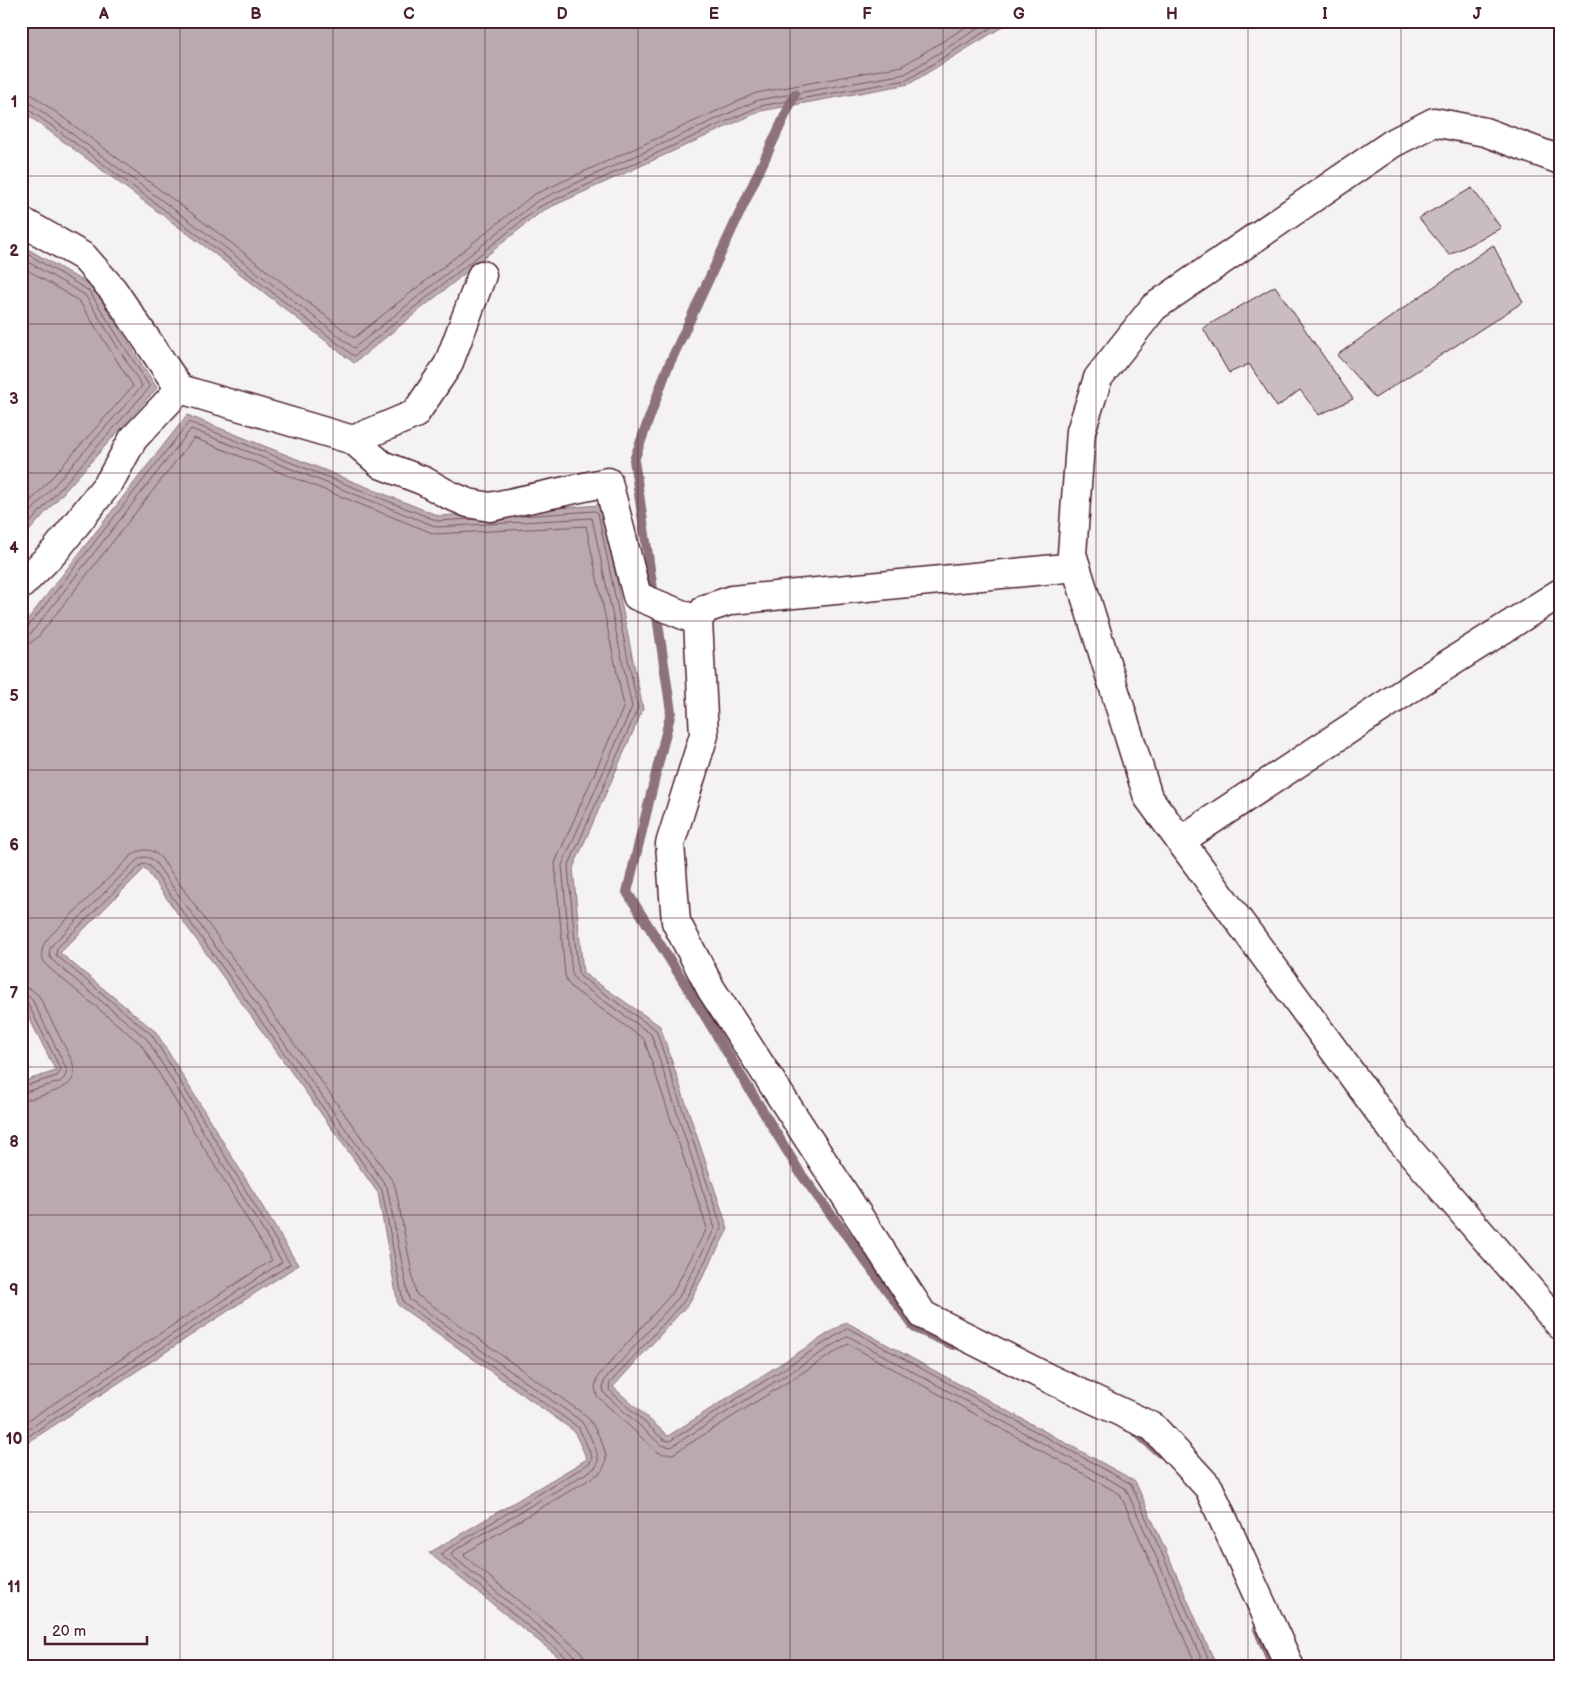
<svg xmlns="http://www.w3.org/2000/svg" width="1581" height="1688" viewBox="0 0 1581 1688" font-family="'Balsamiq Sans',sans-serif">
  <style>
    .water { fill: #baa9ae; stroke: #8d727a }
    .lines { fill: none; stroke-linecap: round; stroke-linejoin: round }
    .shore { stroke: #77565f; stroke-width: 1 }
    .stream { stroke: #8d727a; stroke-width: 10 }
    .building { fill: #cabdc1; stroke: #4a1f2b }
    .street-casing { stroke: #4a1f2b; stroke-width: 31 }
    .street { stroke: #fff; stroke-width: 28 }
    .grid { fill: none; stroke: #4a1f2b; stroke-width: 1; stroke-opacity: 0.55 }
    .neatline { fill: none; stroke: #4a1f2b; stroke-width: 2 }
    .grid-label { font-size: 16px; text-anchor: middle; font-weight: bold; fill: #4a1f2b }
  </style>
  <rect width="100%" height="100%" fill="#f4f2f2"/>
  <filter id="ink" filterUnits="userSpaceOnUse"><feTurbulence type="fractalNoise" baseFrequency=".02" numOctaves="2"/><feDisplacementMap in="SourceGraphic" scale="10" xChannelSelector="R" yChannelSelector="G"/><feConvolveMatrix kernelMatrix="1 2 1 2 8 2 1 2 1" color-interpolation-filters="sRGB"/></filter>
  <g filter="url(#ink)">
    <g class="water">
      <polygon points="21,21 1012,21 909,84 761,111 542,211 354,363 211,251 21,110"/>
      <polygon points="21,245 93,287 157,388 21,540"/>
      <polygon points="187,415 439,516 601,505 643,709 573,868 583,973 660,1026 728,1229 689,1303 613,1387 668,1436 846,1322 1135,1481 1217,1667 571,1667 429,1553 587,1459 574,1431 398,1305 378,1193 145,868 60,953 156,1032 298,1265 21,1447 21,1082 56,1071 21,1002 21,628"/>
    </g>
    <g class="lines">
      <g class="shore">
        <polyline points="21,93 32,95 61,116 222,236 354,338 533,195 756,93 902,66 976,21"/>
        <polyline points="21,100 29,102 218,242 354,348 537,201 758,100 905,74 990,21"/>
        <polyline points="21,107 26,108 52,126 214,247 354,356 539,207 760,106 907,80 1002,21"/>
        <polyline points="21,250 89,291 150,387 21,533"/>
        <polyline points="21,258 85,295 142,386 21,523"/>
        <polyline points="21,266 79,301 133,386 21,512"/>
        <polyline points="521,516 595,511 598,513 638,708 568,867 578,973 581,977 656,1030 722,1228 685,1300 610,1383 609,1390 664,1440 670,1441 848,1328 1131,1484 1212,1667"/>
        <polyline points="21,630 27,628 189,422 438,521 472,519"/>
        <polyline points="21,637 27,636 32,632 191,429 437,527 592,518 632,707 562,865 572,974 577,982 651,1034 715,1228 679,1297 605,1379 603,1386 604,1393 661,1445 671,1447 848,1336 1126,1489 1205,1667"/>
        <polyline points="21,644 30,643 38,637 194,438 435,534 586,526 624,706 555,863 565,975 567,982 572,988 644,1039 707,1228 673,1292 598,1376 595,1387 597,1396 656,1451 663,1454 673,1454 848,1344 1120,1494 1197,1667"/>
        <path d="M21,987L31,989L39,996L72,1061C81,1084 61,1089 44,1095C37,1097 29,1100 21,1100"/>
        <polyline points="21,995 28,996 33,1001 67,1070 65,1077 60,1082 21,1093"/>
        <polyline points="21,1001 28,1004 61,1070 57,1076 21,1087"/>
        <path d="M21,1425L272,1260L141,1044L48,967C40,958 40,948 48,938L132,855C142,847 153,849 161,858L394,1183L396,1190L416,1294L585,1415C593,1422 606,1448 606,1458C606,1464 603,1469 600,1473L465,1553L464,1556L580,1651L586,1659L587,1667"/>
        <path d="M21,1434L282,1262L147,1039L54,962C48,956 48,950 53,944L137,860C143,856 150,856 155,862L387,1187L409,1299L581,1421C586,1427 599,1452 598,1460C598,1464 597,1465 595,1468L452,1552L451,1555L575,1656L579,1661V1667"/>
        <polyline points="21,1441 290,1264 152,1035 56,955 57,948 141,865 146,864 150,866 382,1190 403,1302 579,1428 592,1457 590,1463 440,1554 571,1661 573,1667"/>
      </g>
      <g class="stream">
        <polyline points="795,94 667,369 634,460 671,712 627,892 694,998 801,1174 915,1328 953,1345"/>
        <polyline points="1132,1428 1160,1453"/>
        <polyline points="1258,1629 1274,1667"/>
      </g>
    </g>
    <g class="building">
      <polygon points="1472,188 1501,228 1449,255 1419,218"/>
      <polygon points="1493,245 1523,302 1375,398 1337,355"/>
      <polygon points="1275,286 1353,399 1319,415 1300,390 1277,407 1249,364 1229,373 1203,328"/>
    </g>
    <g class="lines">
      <defs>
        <g id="street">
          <polyline points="1560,160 1485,132 1434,122 1393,143 1154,307 1098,378 1081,431 1072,554 1148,797 1397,1136 1560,1325"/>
          <polyline points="21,221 84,257 113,290 180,389 353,440 382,465 424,481 447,494 468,503 490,507 608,482 637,596 698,621"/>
          <polyline points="353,440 415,414 448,365 482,275"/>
          <polyline points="1076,567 732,600 705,609 698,621 704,735 670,844 676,922 711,989 923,1315 1050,1379 1153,1427 1209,1488 1290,1667"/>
          <polyline points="21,585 55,551 110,481 133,439 180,389"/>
          <polyline points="1180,841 1420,682 1560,593"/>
        </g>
      </defs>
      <use href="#street" class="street-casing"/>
      <use href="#street" class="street"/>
    </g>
  </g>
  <path class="grid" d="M180,21V1667M333,21V1667M485,21V1667M638,21V1667M790,21V1667M943,21V1667M1096,21V1667M1248,21V1667M1401,21V1667M21,176H1560M21,324H1560M21,473H1560M21,621H1560M21,770H1560M21,918H1560M21,1067H1560M21,1215H1560M21,1364H1560M21,1512H1560"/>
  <rect width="1581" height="1688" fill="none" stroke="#fff" stroke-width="55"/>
  <path d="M45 1636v8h102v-8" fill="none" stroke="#4a1f2b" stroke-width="2.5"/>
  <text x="52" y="1636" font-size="15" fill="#4a1f2b" stroke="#ffffff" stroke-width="4" paint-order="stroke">20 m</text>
  <rect x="28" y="28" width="1526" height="1632" class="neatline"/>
  <g class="grid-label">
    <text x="104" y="19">A</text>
    <text x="256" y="19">B</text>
    <text x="409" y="19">C</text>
    <text x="562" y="19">D</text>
    <text x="714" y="19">E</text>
    <text x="867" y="19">F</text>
    <text x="1019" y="19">G</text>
    <text x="1172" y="19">H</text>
    <text x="1325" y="19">I</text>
    <text x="1477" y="19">J</text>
    <text x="14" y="107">1</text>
    <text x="14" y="256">2</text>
    <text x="14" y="404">3</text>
    <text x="14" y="553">4</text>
    <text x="14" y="701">5</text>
    <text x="14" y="850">6</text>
    <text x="14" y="998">7</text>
    <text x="14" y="1147">8</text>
    <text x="14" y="1295">9</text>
    <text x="14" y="1444">10</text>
    <text x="14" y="1592">11</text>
  </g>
</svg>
